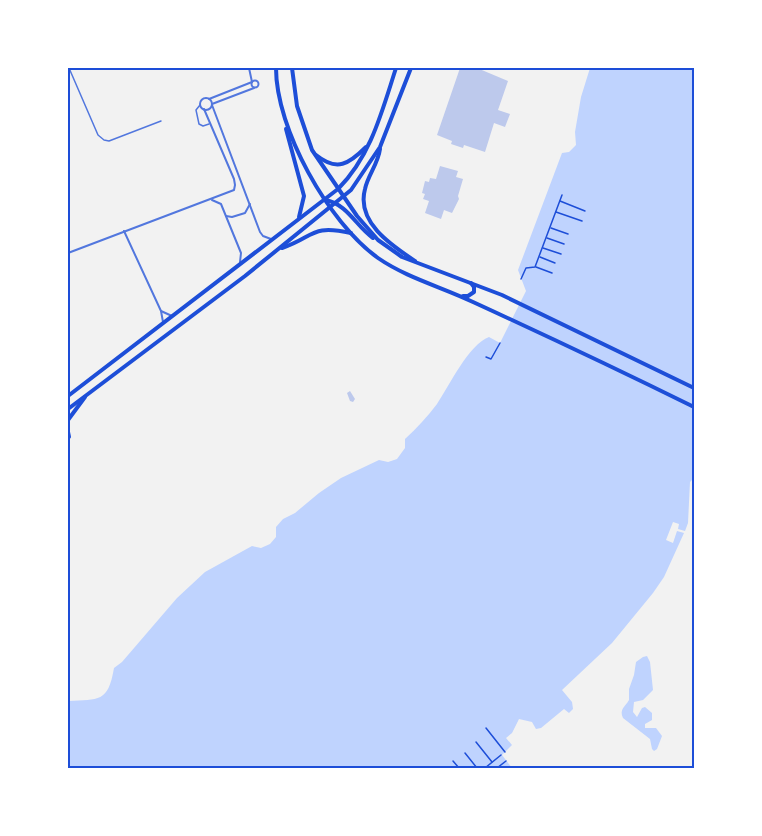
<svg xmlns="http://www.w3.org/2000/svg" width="762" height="836" viewBox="0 0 762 836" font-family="Signika,sans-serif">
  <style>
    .water { fill: #bfd3fe }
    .building { fill: #bdc9ec }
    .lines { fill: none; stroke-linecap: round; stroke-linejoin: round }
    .path { stroke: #1d4ed8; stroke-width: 1.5 }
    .service { stroke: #5277de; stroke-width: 1.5 }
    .minor { stroke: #5277de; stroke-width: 2 }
    .secondary { stroke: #1d4ed8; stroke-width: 4 }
    .neatline { fill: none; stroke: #1d4ed8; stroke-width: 2 }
  </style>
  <rect width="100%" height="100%" fill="#f2f2f2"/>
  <g class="water">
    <path d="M590,68H694V478L690,482L688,523L685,531L678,529L679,524L673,522L666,540L673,543L677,531L684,533L664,577L653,593L612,643L562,690L572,702L573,709L569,713L564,709L541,728L536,729L532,722L519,719L512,733L506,738L512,745L502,755L512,768H68V701C99,699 108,703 114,668L122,662L177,598L205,572L252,546L261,548L270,544L276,537V527L283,519L295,513L319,493L341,478L379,460L388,462L397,459L405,448V439C417,428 427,417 437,404C449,386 469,344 489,337L500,343L526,291L518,270L562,153L569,152L576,145L575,132L581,97Z"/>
    <path d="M647,656L650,662L653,690L643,700L634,702L633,712L637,717L642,708L645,707L652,713V720L645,724V728H656L662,736L657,749L654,751L652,749L650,739L623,718C619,709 625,707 629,700V689L634,675L636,662L643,657Z"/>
  </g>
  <g class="building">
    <polygon points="460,68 476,70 477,68 508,81 498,110 510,114 505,127 494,123 485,152 464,145 463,148 451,144 452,141 437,135"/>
    <polygon points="440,166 458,171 456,177 463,179 458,196 459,199 452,213 444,210 441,219 425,213 429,201 423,199 425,194 422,193 425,181 429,182 430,178 436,179"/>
    <polygon points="350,391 355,399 353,402 350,401 347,393"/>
  </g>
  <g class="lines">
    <g class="path">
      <polyline points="560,201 585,211"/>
      <polyline points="556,212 582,221"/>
      <polyline points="551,228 568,234"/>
      <polyline points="547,238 564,244"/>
      <polyline points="543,248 561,254"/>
      <polyline points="540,257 555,263"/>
      <polyline points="536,267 552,273"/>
      <polyline points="521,279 526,268 535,267 562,195"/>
      <polyline points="486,357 491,359 500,343"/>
      <polyline points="486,728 505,752"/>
      <polyline points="476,742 492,762"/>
      <polyline points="465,753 477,768"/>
      <polyline points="453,761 459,768"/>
      <polyline points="485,768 501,755"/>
      <polyline points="497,768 506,761"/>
      <polyline points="510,768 511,768"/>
    </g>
    <g class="service">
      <polyline points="69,68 98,135 104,140 109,141 161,121"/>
      <polyline points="200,105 196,110 199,124 203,126 209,124"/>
    </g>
    <g class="minor">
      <polyline points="249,68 252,82"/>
      <circle cx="255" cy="84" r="3.5"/>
      <circle cx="206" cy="104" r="6"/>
      <polyline points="209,99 252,82"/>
      <polyline points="212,104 254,88"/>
      <polyline points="212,105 260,232 263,236 271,239"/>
      <polyline points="212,200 221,204 241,253 240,262"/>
      <polyline points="226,216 232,217 245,213 250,204"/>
      <polyline points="124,231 161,311 163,322"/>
      <polyline points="68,253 234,190 235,185 234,179 204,109"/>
      <polyline points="161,311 172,316"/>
    </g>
    <g class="secondary">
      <path d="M276,68C276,129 328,222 378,258C407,278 442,287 473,302C547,336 621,371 694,407"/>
      <polyline points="292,68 297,106 312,150 357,216 378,240 402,257 502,295 694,388"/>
      <polyline points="286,129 304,196 299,217"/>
      <path d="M380,149C378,164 368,175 365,189C356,222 391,245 415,261"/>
      <path d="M316,155C337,172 349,164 366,147"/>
      <path d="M326,200C348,205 356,226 373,238"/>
      <path d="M282,248C315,237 310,224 351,233"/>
      <polyline points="463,296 468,296 474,292 474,287 471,283"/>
      <path d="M68,396L338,189C371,156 382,111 396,68"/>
      <polyline points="68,409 245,276 351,190 380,147 411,68"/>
      <polyline points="68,420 85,397"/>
      <polyline points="68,432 69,437"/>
    </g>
  </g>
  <rect width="762" height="836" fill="none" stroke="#ffffff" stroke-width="138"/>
  <rect x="69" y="69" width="624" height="698" class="neatline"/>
</svg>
